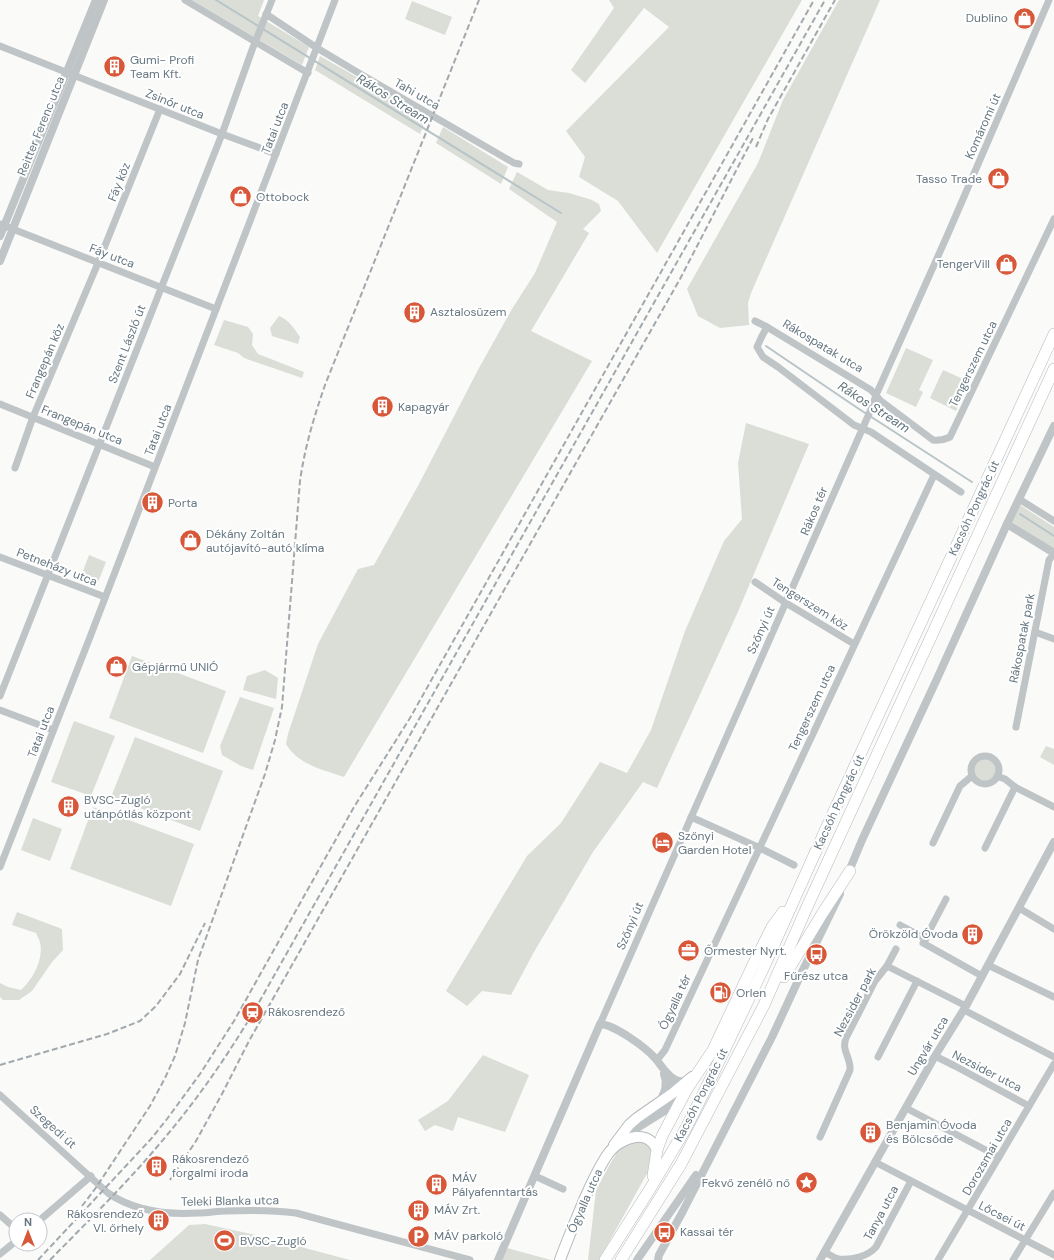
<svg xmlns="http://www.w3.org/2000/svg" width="1054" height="1260" viewBox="0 0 1054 1260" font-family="'DM Sans',sans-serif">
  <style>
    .green { fill: #daded7 }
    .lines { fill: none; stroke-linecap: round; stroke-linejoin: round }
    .stream { stroke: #b8c4c8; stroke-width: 2 }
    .secondary-casing { stroke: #b4babe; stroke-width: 12 }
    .primary-casing { stroke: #b5babe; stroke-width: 12 }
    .minor { stroke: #bfc4c7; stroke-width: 7 }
    .tertiary { stroke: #bfc4c7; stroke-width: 8 }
    .secondary { stroke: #fff; stroke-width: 10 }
    .primary { stroke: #fff; stroke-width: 11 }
    .rail { stroke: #a1a9ae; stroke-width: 2; stroke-dasharray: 6 3; stroke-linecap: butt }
    .labels { text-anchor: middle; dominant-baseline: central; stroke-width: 4; stroke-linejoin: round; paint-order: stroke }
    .poi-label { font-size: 12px; fill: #667781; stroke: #fff; text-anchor: start }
    .street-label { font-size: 12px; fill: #667781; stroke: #fff }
    .water-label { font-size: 13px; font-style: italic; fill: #61757b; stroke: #fff }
  </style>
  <rect width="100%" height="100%" fill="#fafaf8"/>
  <g class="green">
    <polygon points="192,0 264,0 258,16 309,47 302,65"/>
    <polygon points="609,0 802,0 657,253 618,201 579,177 585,157 566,131 669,27 644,8 585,83 571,70 614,8"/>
    <polygon points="839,0 880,0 751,293 748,303 749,325 720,328 698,316 687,289 758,163 783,100"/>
    <polygon points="412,1 452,17 445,35 405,19"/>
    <polygon points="320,56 427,117 420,134 315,70"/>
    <polygon points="443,127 508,167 501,184 436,143"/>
    <path d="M517,172L548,190L569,193L592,200L599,204L601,211L583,229L589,233L531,331L592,361L344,777C321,769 299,765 286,744L288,734L318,644L358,569L374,565L419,484L479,368L512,309L535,273L557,222L509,189Z"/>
    <path d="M279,316C289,320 294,328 300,337L298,344L272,336L270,328Z"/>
    <polygon points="224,320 248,327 253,334 252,345 258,354 304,372 302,378 244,358 238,353 214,345"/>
    <polygon points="906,348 933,360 919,390 923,392 916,407 886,393"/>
    <polygon points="943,370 970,382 956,411 930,398"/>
    <polygon points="746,423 809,444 737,614 657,788 643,782 593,852 534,952 511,995 482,991 467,1006 446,991 527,856 561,823 600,762 627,773 651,730 685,631 724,541 742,519 738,463"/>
    <polygon points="1014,501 1054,527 1054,549 1006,518"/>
    <polygon points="89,555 106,562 97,585 80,579"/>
    <polygon points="132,656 226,691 203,753 109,718"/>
    <polygon points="265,670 278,678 276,699 243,690 247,676"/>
    <polygon points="240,697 274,708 253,770 241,766 222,755 220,746"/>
    <polygon points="74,721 115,736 91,796 51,782"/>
    <polygon points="135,737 223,771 200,831 111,797"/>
    <polygon points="1046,746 1054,749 1054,765 1040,757"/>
    <circle cx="985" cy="770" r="11"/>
    <polygon points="93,807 194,844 171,906 70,869"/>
    <polygon points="33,818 62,829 50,861 21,850"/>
    <path d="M17,912L62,929L63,950L52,962L32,991L19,1000H3L0,997V983L8,987L21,990C33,979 44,959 40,942C39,939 37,936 36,933L12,925Z"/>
    <polygon points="483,1055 529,1075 505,1132 458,1117 453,1131 435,1125 425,1131 418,1120 448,1101"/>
    <polygon points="629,1141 650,1142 654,1161 599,1260 588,1260 596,1190 609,1166 619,1149"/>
    <polygon points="205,1224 256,1235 350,1260 150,1260 189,1225"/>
    <polygon points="507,1248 551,1260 501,1260"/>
  </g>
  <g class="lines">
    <g class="stream">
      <polyline points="216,0 561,213"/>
      <polyline points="766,346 859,409 972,482"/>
      <polyline points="1020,514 1054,536"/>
    </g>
    <defs>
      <g id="secondary">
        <polyline points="614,1145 629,1125 637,1118 673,1093 692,1077"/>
        <path d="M560,1260C567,1240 576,1220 584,1200C591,1185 598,1168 608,1154C614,1145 626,1138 636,1137C647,1136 653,1141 657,1150"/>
      </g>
      <g id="primary">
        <polyline points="784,977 822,914 850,871"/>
        <polyline points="653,1176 657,1150 662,1136 687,1089 713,1050 752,967 772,927 783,912"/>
        <polyline points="605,1260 650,1189 686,1128 713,1074 763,969 829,822 1054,334"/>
        <polyline points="621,1260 681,1164 764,1005 807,907 1054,369"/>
      </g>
    </defs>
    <use href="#secondary" class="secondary-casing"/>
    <use href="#primary" class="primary-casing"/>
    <g class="minor">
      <polyline points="185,0 308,73"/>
      <polyline points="266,14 317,48 357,72 514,163 519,164"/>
      <polyline points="0,46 222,134 276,154"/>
      <polyline points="0,224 216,309"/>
      <path d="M755,321L767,327L871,390L881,401L933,440C940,441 944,440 950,437L1054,219"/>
      <polyline points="767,327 762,336 757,347 763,357 778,367 854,425 871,432 961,492"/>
      <polyline points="0,404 155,467"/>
      <polyline points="15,468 33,417 98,263 160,109"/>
      <polyline points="1019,499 1054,521"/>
      <polyline points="0,557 105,597"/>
      <polyline points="755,582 786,603 854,644"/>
      <polyline points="1035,632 1054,639"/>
      <polyline points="0,696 222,134 252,50 272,0"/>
      <polyline points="0,710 53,730"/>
      <polyline points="1016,727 1049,560 1054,554"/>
      <circle cx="985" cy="770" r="14"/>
      <polyline points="997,776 1005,779 1015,787 1054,807"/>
      <polyline points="691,817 760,848 794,865"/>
      <polyline points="933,843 960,786 972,776"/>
      <polyline points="985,848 1015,787"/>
      <polyline points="0,867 90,637 335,0"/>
      <polyline points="946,899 923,943 982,976"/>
      <polyline points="1019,908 1054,929"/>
      <polyline points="900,925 926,939"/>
      <polyline points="988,965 1054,997"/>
      <polyline points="887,966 966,1006"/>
      <polyline points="964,1010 1054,1057"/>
      <polyline points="600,1024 872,407 876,395 947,236 1049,0"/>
      <polyline points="935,1056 955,1066 1029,1106"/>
      <polyline points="878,1057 917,981"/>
      <polyline points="657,1060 665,1050 934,475"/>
      <path d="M0,1095L108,1193C134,1211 168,1215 199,1213C208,1213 217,1211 226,1211C250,1210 273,1210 296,1213L470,1260"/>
      <polyline points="906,1108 999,1157"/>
      <path d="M820,1137L850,1070C851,1057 841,1051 846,1038L875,981L887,966L896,949"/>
      <polyline points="875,1162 1054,1255"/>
      <polyline points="535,1176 563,1189"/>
      <polyline points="0,1215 16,1229"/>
      <polyline points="40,1220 91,1176"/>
      <path d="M824,1252C829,1254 834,1258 839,1259C852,1260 867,1257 876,1247L911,1181"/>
      <polyline points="0,1254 16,1241"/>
      <polyline points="938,1260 1054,1064"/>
      <polyline points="1013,1260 1054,1193"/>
    </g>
    <g class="tertiary">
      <polyline points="0,236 96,0"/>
      <polyline points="0,261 104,0"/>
      <polyline points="1007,524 1054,553"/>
      <polyline points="847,876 862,840 936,681 1007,524 1054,426"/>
      <path d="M660,1101C665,1092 668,1084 664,1074"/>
      <path d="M621,1140L629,1133L666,1110C675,1099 673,1088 669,1075"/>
      <path d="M498,1260L600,1024C615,1025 645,1047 655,1058C661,1065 666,1074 674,1079C678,1082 684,1082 688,1079"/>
      <polyline points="637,1260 696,1175"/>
      <polyline points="658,1260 659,1255 683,1211 772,1037 802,972 840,894"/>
      <polyline points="820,1260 935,1056 966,1006 1054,842"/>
    </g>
    <use href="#secondary" class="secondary"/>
    <use href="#primary" class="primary"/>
    <g class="rail">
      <polyline points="756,147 768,119 835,0"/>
      <polyline points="0,1065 107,1034 140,1021 156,1006 180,974 205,923"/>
      <polyline points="170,1180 196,1141 222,1094 249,1041 680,279 754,136"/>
      <path d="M82,1206L95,1189L150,1106L165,1078L175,1056L185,1023L198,960L265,774L275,740L282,707L300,481C305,446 314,417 325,385L479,0"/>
      <polyline points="38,1260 151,1139 167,1119 200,1074 234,1021 354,807 410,718 814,0"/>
      <path d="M50,1260C90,1219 131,1179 167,1135C199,1097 227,1056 253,1013L825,0"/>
    </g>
  </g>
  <defs>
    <symbol id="shop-disc" viewBox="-11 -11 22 22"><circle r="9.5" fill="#d95739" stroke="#fff"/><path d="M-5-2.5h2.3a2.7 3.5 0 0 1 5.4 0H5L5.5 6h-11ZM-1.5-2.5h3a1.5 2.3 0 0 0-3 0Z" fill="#fff"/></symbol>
    <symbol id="building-disc" viewBox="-11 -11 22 22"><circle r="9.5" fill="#d95739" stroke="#fff"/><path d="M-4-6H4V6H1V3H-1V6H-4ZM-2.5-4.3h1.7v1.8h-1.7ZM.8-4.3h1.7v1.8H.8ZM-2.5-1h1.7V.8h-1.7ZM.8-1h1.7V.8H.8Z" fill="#fff"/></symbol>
    <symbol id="hotel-disc" viewBox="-11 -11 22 22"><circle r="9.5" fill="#d95739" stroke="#fff"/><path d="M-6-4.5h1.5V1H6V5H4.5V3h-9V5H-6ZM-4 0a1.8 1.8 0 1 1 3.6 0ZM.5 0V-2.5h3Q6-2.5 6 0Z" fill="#fff"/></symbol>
    <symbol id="office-disc" viewBox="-11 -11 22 22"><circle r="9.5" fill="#d95739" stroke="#fff"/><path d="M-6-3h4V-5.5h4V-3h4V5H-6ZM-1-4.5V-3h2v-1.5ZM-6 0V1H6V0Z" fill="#fff"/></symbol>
    <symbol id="bus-disc" viewBox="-11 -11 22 22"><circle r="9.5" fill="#d95739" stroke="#fff"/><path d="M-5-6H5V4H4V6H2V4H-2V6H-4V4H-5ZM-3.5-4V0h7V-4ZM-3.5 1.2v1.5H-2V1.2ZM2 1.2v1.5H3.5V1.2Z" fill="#fff"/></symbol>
    <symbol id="fuel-disc" viewBox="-11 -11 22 22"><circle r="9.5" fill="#d95739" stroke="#fff"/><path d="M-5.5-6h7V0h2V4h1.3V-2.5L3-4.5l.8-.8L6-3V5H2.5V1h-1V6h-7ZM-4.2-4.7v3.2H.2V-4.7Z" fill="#fff"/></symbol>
    <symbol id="station-disc" viewBox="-11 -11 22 22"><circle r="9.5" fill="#d95739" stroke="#fff"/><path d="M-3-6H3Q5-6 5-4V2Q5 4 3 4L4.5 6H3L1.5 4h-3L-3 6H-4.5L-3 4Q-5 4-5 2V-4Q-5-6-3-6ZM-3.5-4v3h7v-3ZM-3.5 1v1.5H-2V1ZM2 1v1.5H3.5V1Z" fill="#fff"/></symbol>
    <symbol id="sight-disc" viewBox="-11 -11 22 22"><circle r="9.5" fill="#d95739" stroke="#fff"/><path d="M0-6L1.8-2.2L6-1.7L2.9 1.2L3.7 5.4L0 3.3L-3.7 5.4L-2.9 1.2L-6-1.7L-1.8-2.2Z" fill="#fff"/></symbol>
    <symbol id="parking-disc" viewBox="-11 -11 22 22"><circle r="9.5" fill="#d95739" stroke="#fff"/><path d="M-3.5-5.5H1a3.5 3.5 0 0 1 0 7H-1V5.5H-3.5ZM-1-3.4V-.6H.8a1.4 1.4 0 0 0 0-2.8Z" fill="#fff"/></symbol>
    <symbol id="stadium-disc" viewBox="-11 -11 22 22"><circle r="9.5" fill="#d95739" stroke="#fff"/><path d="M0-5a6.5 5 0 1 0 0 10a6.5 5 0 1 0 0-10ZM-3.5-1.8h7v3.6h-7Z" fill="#fff"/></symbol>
  </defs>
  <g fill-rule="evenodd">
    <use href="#shop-disc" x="1012" y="6" width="25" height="25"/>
    <use href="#building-disc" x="102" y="54" width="25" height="25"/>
    <use href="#shop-disc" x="986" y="166" width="25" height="25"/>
    <use href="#shop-disc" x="228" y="184" width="25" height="25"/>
    <use href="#shop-disc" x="994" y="252" width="25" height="25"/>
    <use href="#building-disc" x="402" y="300" width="25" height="25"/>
    <use href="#building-disc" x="370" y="394" width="25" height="25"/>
    <use href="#building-disc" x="140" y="490" width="25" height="25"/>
    <use href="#shop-disc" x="178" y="528" width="25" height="25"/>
    <use href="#shop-disc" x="104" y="654" width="25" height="25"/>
    <use href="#building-disc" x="56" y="794" width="25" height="25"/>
    <use href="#hotel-disc" x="650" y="830" width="25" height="25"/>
    <use href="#building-disc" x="960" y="922" width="25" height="25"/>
    <use href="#office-disc" x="676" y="938" width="25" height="25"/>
    <use href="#bus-disc" x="804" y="942" width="25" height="25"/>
    <use href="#fuel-disc" x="708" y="980" width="25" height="25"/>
    <use href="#station-disc" x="240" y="1000" width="25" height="25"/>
    <use href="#building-disc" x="858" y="1120" width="25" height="25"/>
    <use href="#building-disc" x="144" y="1154" width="25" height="25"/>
    <use href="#sight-disc" x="794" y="1170" width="25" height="25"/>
    <use href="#building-disc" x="424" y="1172" width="25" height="25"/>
    <use href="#building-disc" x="406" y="1198" width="25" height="25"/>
    <use href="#building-disc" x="146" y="1208" width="25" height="25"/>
    <use href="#bus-disc" x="652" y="1220" width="25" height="25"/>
    <use href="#parking-disc" x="406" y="1224" width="25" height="25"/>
    <use href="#stadium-disc" x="212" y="1228" width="25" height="25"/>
  </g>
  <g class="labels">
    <g class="poi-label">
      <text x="1008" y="18" text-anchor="end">Dublino</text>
      <text x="130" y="60">Gumi- Profi<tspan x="130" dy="14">Team Kft.</tspan></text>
      <text x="982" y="179" text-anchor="end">Tasso Trade</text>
      <text x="256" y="197">Ottobock</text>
      <text x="990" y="264" text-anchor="end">TengerVill</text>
      <text x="430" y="312">Asztalosüzem</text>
      <text x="398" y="407">Kapagyár</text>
      <text x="168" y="503">Porta</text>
      <text x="206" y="534">Dékány Zoltán<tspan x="206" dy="14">autójavító-autó klíma</tspan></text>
      <text x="132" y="667">Gépjármű UNIÓ</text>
      <text x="84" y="800">BVSC-Zugló<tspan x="84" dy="14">utánpótlás központ</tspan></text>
      <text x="678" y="836">Szőnyi<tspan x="678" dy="14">Garden Hotel</tspan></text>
      <text x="958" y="934" text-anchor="end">Örökzöld Óvoda</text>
      <text x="704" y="951">Őrmester Nyrt.</text>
      <text x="816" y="976" text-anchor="middle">Fűrész utca</text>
      <text x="736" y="993">Orlen</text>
      <text x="268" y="1012">Rákosrendező</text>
      <text x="886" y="1125">Benjamin Óvoda<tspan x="886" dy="14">és Bölcsőde</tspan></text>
      <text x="172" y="1159">Rákosrendező<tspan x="172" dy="14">forgalmi iroda</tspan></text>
      <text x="452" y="1178">MÁV<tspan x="452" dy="14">Pályafenntartás</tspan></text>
      <text x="790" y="1183" text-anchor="end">Fekvő zenélő nő</text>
      <text x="434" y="1210">MÁV Zrt.</text>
      <text x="144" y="1214" text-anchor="end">Rákosrendező<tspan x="144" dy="14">VI. őrhely</tspan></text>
      <text x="680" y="1232">Kassai tér</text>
      <text x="434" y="1236">MÁV parkoló</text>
      <text x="240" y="1241">BVSC-Zugló</text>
    </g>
    <g class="street-label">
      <text transform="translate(417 94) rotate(30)">Tahi utca</text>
      <text transform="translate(175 104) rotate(22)">Zsinór utca</text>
      <text transform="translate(41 126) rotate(-68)">Reitter Ferenc utca</text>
      <text transform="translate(983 126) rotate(-66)">Komáromi út</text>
      <text transform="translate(275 128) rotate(-69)">Tatai utca</text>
      <text transform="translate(119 182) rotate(-68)">Fáy köz</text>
      <text transform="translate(112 256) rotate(21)">Fáy utca</text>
      <text transform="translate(127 344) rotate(-69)">Szent László út</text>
      <text transform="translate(823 346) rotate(31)">Rákospatak utca</text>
      <text transform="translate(45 361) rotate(-67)">Frangepán köz</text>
      <text transform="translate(973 364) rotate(-64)">Tengerszem utca</text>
      <text transform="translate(82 425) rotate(22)">Frangepán utca</text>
      <text transform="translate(158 430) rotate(-69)">Tatai utca</text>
      <text transform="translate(974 508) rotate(-65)">Kacsóh Pongrác út</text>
      <text transform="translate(814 511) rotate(-67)">Rákos tér</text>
      <text transform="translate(57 567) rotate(21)">Petneházy utca</text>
      <text transform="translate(810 604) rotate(32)">Tengerszem köz</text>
      <text transform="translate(761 630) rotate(-66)">Szőnyi út</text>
      <text transform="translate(1022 638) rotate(-79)">Rákospatak park</text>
      <text transform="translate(812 708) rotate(-65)">Tengerszem utca</text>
      <text transform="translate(41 732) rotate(-69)">Tatai utca</text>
      <text transform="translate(839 802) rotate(-65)">Kacsóh Pongrác út</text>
      <text transform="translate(630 926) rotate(-67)">Szőnyi út</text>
      <text transform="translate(675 1002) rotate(-65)">Ógyalla tér</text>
      <text transform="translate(855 1002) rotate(-62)">Nezsider park</text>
      <text transform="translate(928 1046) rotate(-59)">Ungvár utca</text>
      <text transform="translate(987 1071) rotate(27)">Nezsider utca</text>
      <text transform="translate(701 1095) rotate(-63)">Kacsóh Pongrác út</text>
      <text transform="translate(53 1127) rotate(42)">Szegedi út</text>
      <text transform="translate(987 1157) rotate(-60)">Dorozsmai utca</text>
      <text transform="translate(230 1201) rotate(-1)">Teleki Blanka utca</text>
      <text transform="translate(585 1201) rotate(-66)">Ógyalla utca</text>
      <text transform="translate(881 1213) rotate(-62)">Tanya utca</text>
      <text transform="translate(1002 1216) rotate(27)">Lőcsei út</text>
    </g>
    <g class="water-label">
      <text transform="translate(393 99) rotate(32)">Rákos Stream</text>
      <text transform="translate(874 407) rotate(33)">Rákos Stream</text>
    </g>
  </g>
  <g transform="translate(28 1232)"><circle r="19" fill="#ffffff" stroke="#c2c9cd"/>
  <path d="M0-3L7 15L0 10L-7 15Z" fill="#d95739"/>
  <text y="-6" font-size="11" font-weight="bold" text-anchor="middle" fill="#667781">N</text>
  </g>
</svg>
